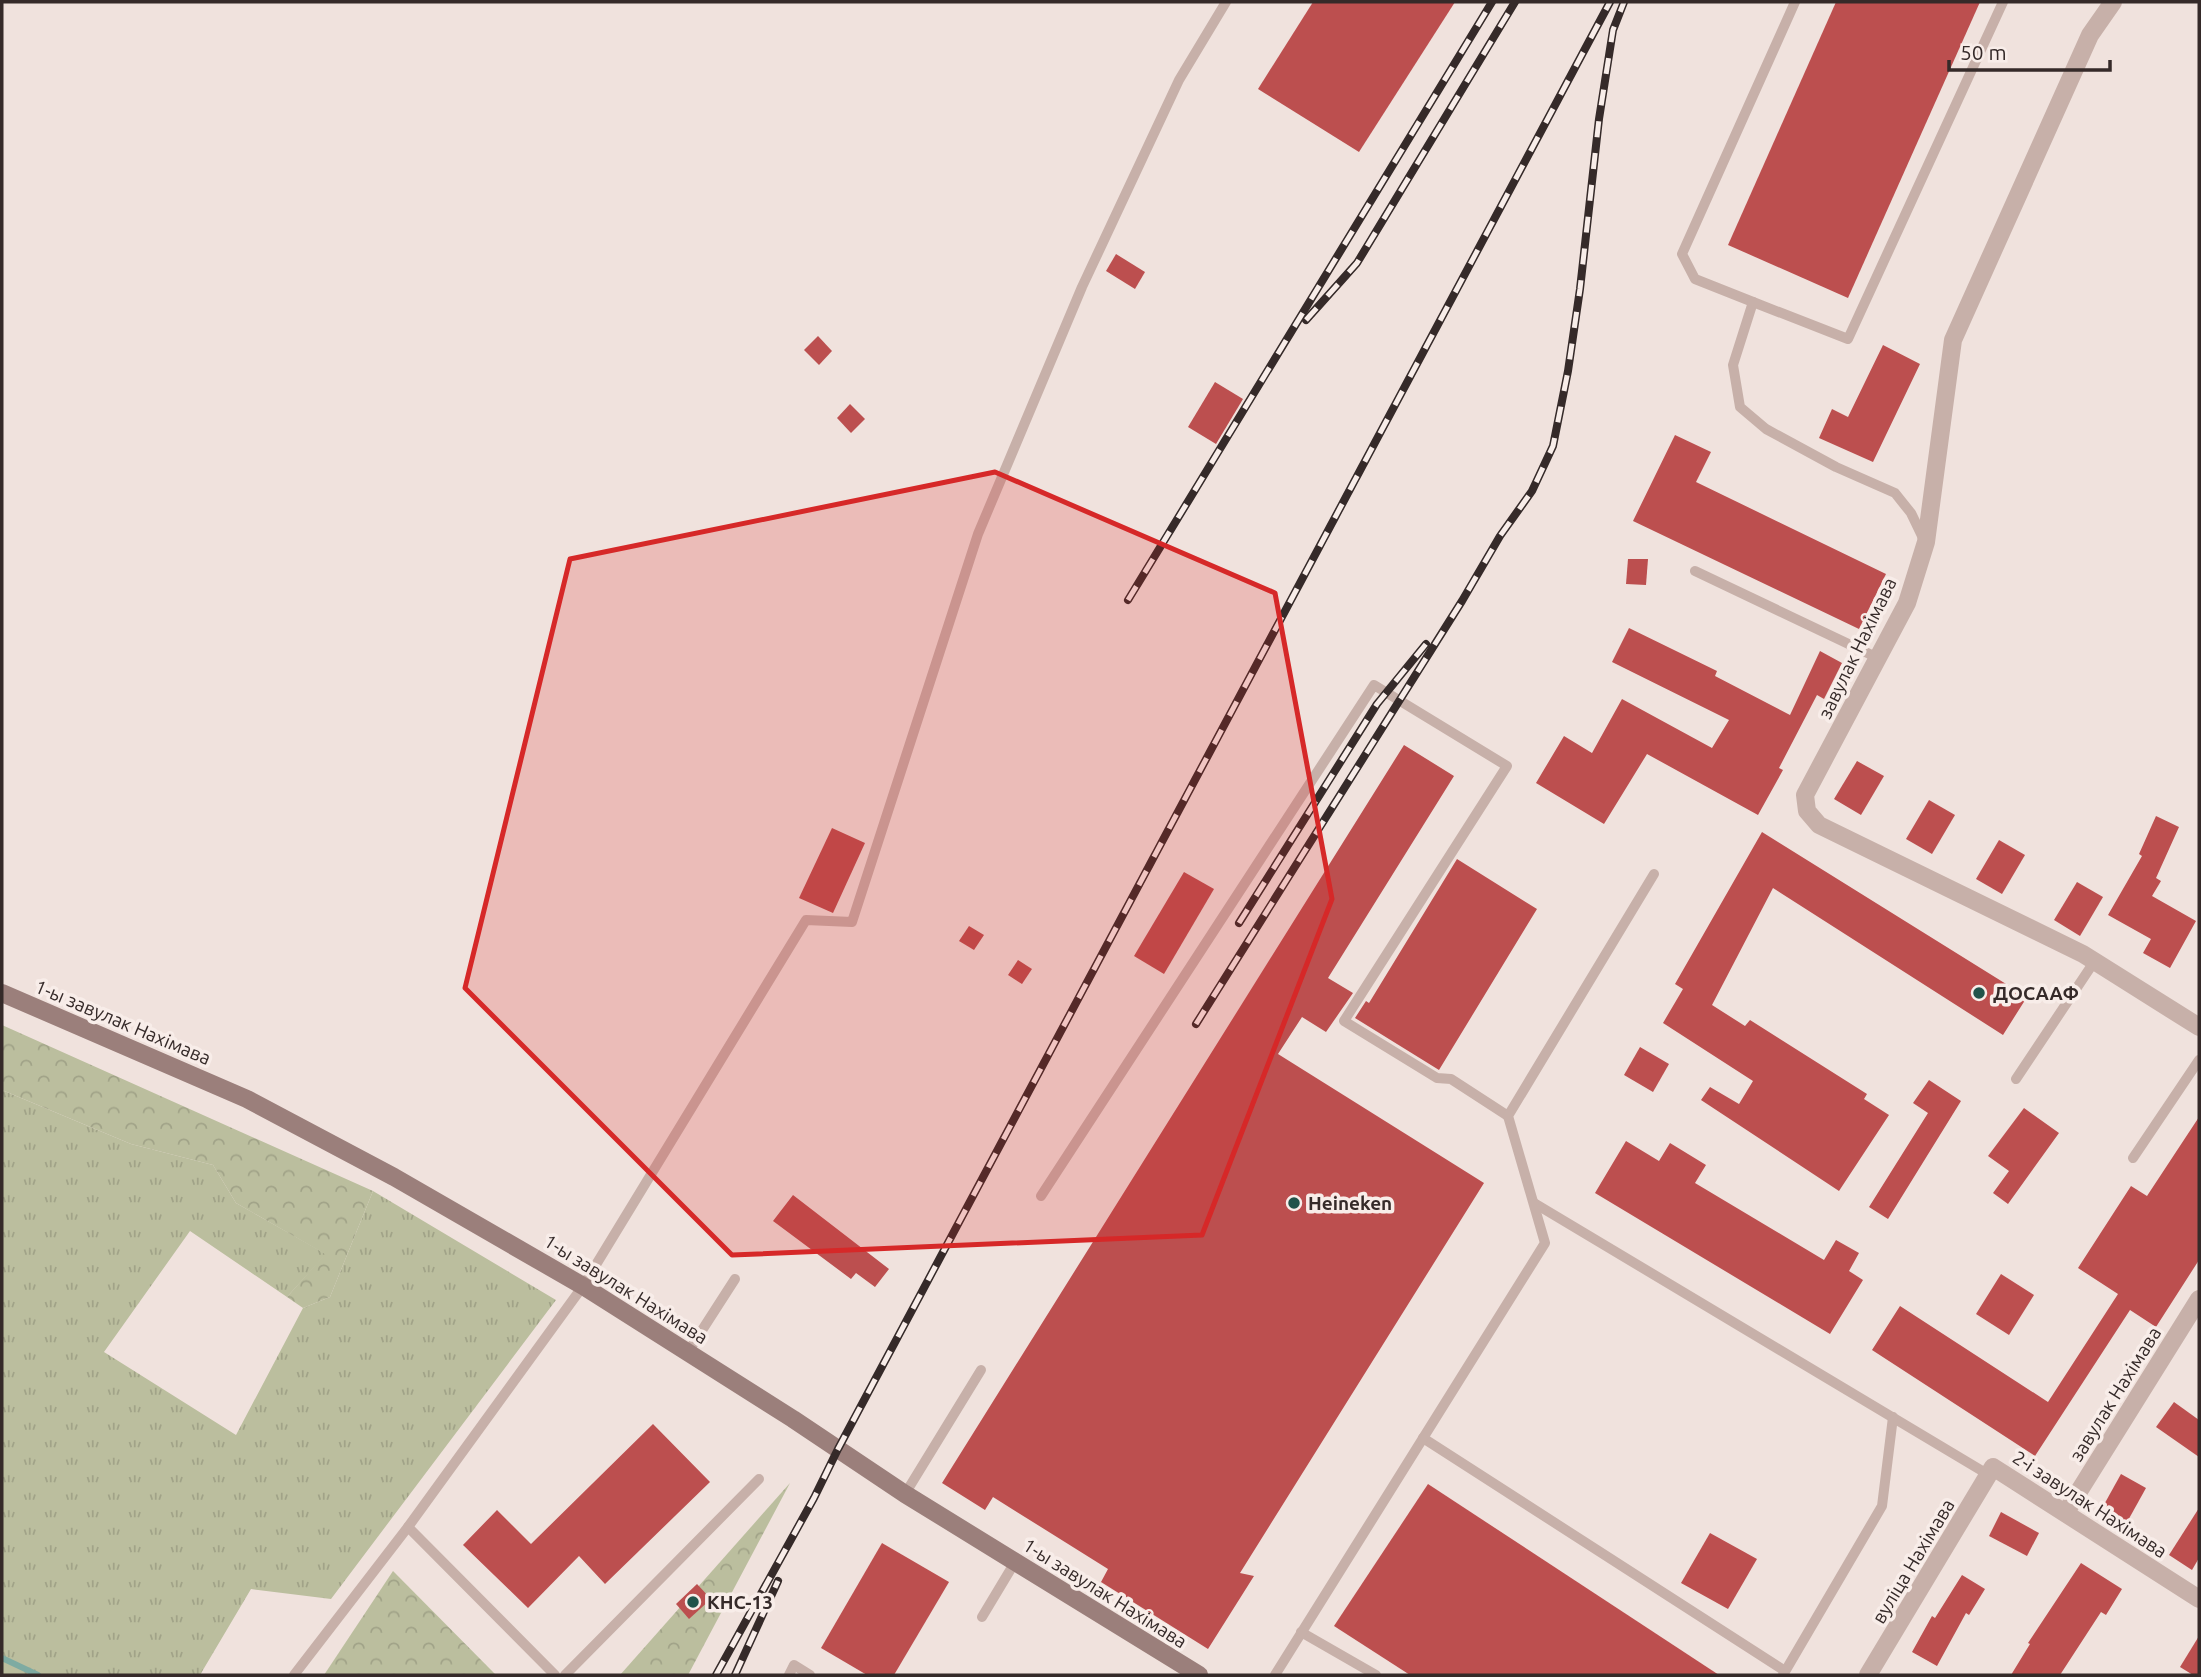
<svg xmlns="http://www.w3.org/2000/svg" width="2201" height="1677" viewBox="0 0 2201 1677" font-family="Ubuntu,sans-serif">
  <style>
    .grass { fill: url(#grass-tufts) }
    .forest { fill: url(#forest-crowns) }
    .lines { fill: none; stroke-linecap: round; stroke-linejoin: round }
    .stream { stroke: #7eaba2; stroke-width: 6 }
    .building { fill: #bc4f4f }
    .lane { stroke: #c7b0a9; stroke-width: 10 }
    .street { stroke: #c7b0a9; stroke-width: 18 }
    .secondary { stroke: #9b7f7b; stroke-width: 18 }
    .rail-casing { stroke: #352a29; stroke-width: 8 }
    .rail { stroke: #f8ede9; stroke-width: 5; stroke-dasharray: 16; stroke-linecap: butt }
    .marked { fill: #d62828; fill-opacity: 0.2; stroke: #d62828; stroke-width: 5; stroke-linejoin: round }
    .poi-dot { fill: #21534a; stroke: #f8ede9; stroke-width: 2.5 }
    .labels { text-anchor: middle; dominant-baseline: central; stroke-width: 7; stroke-linejoin: round; paint-order: stroke }
    .street-label { font-size: 19px; fill: #352a29; stroke: #f8ede9 }
    .poi-label { font-size: 19px; font-weight: bold; fill: #352a29; stroke: #f8ede9; text-anchor: start }
  </style>
  <defs>
    <pattern id="grass-tufts" width="24" height="20" patternUnits="userSpaceOnUse" patternTransform="scale(1.75)"><rect width="24" height="20" fill="#bbbe9e"/><path d="M3 7l-1-3M5 7V3M7 7l1-3M15 17l-1-3M17 17v-4M19 17l1-3" fill="none" stroke="#a1a388"/></pattern>
    <pattern id="forest-crowns" width="20" height="18" patternUnits="userSpaceOnUse" patternTransform="scale(1.75)"><rect width="20" height="18" fill="#bbbe9e"/><path d="M2 6a3 3 0 1 1 6 0M12 15a3 3 0 1 1 6 0" fill="none" stroke="#a1a388"/></pattern>
  </defs>
  <rect width="100%" height="100%" fill="#f0e2dd"/>
  <polygon class="grass" points="2,1090 131,1144 213,1165 236,1203 326,1254 287,1297 190,1231 104,1352 236,1435 303,1308 330,1297 373,1191 556,1300 331,1599 251,1589 200,1675 2,1675"/>
  <g class="forest">
    <polygon points="2,1025 373,1191 330,1297 303,1308 287,1297 325,1254 236,1203 213,1165 131,1144 2,1090"/>
    <polygon points="790,1483 688,1675 620,1675"/>
    <polygon points="393,1571 496,1675 324,1675"/>
  </g>
  <g class="lines">
    <polyline class="stream" points="2,1658 38,1675"/>
  </g>
  <g class="building">
    <polygon points="1313,2 1455,2 1359,152 1258,89"/>
    <polygon points="1836,2 1980,2 1848,298 1728,245"/>
    <polygon points="1116,254 1145,272 1135,289 1106,271"/>
    <polygon points="818,336 832,351 819,365 804,350"/>
    <polygon points="1883,345 1920,364 1873,462 1819,438 1832,409 1848,417"/>
    <polygon points="1215,382 1243,399 1216,444 1188,427"/>
    <polygon points="850,404 865,419 851,433 837,418"/>
    <polygon points="1675,435 1711,452 1696,482 1886,574 1859,629 1633,521"/>
    <polygon points="1628,559 1648,559 1646,585 1626,584"/>
    <polygon points="1629,628 1717,671 1715,676 1790,715 1820,651 1842,663 1824,699 1817,695 1779,768 1783,770 1758,815 1647,754 1604,824 1536,783 1564,736 1592,753 1622,699 1712,748 1729,720 1612,662"/>
    <polygon points="1404,745 1454,776 1328,978 1353,993 1326,1032 1302,1017 1278,1054 1484,1183 1240,1573 1254,1576 1208,1649 1101,1582 1108,1569 993,1497 985,1510 942,1483"/>
    <polygon points="1857,761 1884,776 1861,815 1834,799"/>
    <polygon points="1929,800 1955,815 1932,854 1906,839"/>
    <polygon points="2156,816 2179,827 2156,878 2161,881 2152,896 2196,921 2170,968 2143,953 2151,939 2108,915 2142,856 2139,854"/>
    <polygon points="832,828 865,843 833,913 799,898"/>
    <polygon points="1762,832 2027,997 2003,1035 1773,888 1712,1005 1745,1026 1750,1020 1867,1094 1864,1099 1889,1115 1839,1191 1701,1100 1710,1087 1739,1104 1753,1081 1663,1023 1683,989 1675,984"/>
    <polygon points="1999,840 2025,855 2002,894 1976,879"/>
    <polygon points="1457,859 1537,909 1439,1070 1355,1018 1366,1001 1369,1003"/>
    <polygon points="1184,872 1214,889 1164,974 1134,956"/>
    <polygon points="2077,882 2103,897 2080,936 2054,920"/>
    <polygon points="969,926 984,935 974,950 959,941"/>
    <polygon points="1018,960 1032,969 1022,984 1008,975"/>
    <polygon points="1640,1047 1669,1064 1653,1092 1624,1075"/>
    <polygon points="1929,1080 1961,1101 1888,1219 1869,1207 1928,1113 1913,1103"/>
    <polygon points="2024,1108 2059,1133 2008,1204 1993,1193 2009,1171 1988,1156"/>
    <polygon points="2199,1117 2199,1260 2156,1327 2130,1310 2035,1456 1872,1350 1900,1306 2048,1402 2118,1294 2078,1268 2131,1186 2147,1196"/>
    <polygon points="1626,1141 1659,1161 1670,1143 1706,1165 1695,1183 1824,1260 1836,1240 1859,1253 1849,1271 1863,1280 1830,1334 1595,1193"/>
    <polygon points="793,1195 889,1269 875,1287 856,1273 851,1279 773,1221"/>
    <polygon points="2001,1274 2034,1295 2009,1335 1976,1314"/>
    <polygon points="2174,1402 2199,1420 2199,1457 2156,1427"/>
    <polygon points="653,1424 710,1482 605,1584 579,1556 528,1608 463,1545 497,1510 531,1544"/>
    <polygon points="2121,1474 2146,1488 2126,1524 2101,1510"/>
    <polygon points="1428,1484 1719,1675 1410,1675 1334,1626"/>
    <polygon points="2199,1508 2199,1558 2192,1570 2169,1555"/>
    <polygon points="2001,1512 2039,1533 2027,1556 1989,1536"/>
    <polygon points="1710,1533 1757,1559 1728,1609 1681,1583"/>
    <polygon points="882,1543 949,1582 894,1675 867,1675 821,1648"/>
    <polygon points="2081,1563 2122,1589 2106,1615 2101,1612 2060,1675 2011,1675 2030,1644 2028,1643"/>
    <polygon points="1962,1575 1985,1589 1969,1615 1966,1613 1937,1666 1912,1652 1932,1616 1935,1618"/>
    <polygon points="697,1584 711,1599 689,1619 676,1604"/>
    <polygon points="2199,1636 2199,1675 2193,1675 2180,1667"/>
  </g>
  <g class="lines">
    <g class="lane">
      <polyline points="1753,302 1695,279 1682,254 1795,2"/>
      <polyline points="1924,540 1911,513 1895,493 1836,467 1766,429 1740,407 1733,365 1753,302 1848,339 2003,2"/>
      <polyline points="1695,571 1878,658"/>
      <polyline points="2016,1079 2094,962"/>
      <polyline points="2133,1158 2199,1060"/>
      <polyline points="1041,1196 1374,685 1507,766 1344,1021 1437,1078 1451,1079 1508,1116"/>
      <polyline points="1534,1203 1989,1475"/>
      <polyline points="688,1352 735,1279"/>
      <polyline points="1423,1438 1785,1671"/>
      <polyline points="905,1494 981,1370"/>
      <polyline points="408,1527 555,1675"/>
      <polyline points="982,1617 1015,1562"/>
      <polyline points="1301,1632 1376,1675"/>
      <polyline points="294,1675 408,1527 583,1286 806,920 852,922 978,534 1082,287 1179,80 1226,2"/>
      <polyline points="565,1675 759,1479"/>
      <polyline points="789,1675 794,1665 810,1675"/>
      <polyline points="1275,1675 1545,1243 1508,1116 1654,874"/>
      <polyline points="1783,1675 1882,1506 1893,1417"/>
    </g>
    <g class="street">
      <polyline points="2113,2 2090,35 1953,340 1926,542 1907,603 1805,795 1807,811 1819,825 2083,954 2199,1027"/>
      <polyline points="2066,1512 2199,1299"/>
      <polyline points="1868,1675 1993,1467 2199,1599"/>
    </g>
    <polyline class="secondary" points="2,993 247,1099 394,1177 583,1286 793,1419 905,1494 1199,1675"/>
    <defs>
      <g id="rail">
        <polyline points="1306,320 1357,263 1515,2"/>
        <polyline points="1128,600 1492,2"/>
        <polyline points="1239,923 1377,704 1426,644"/>
        <polyline points="1196,1024 1462,601 1500,536 1532,491 1553,446 1568,371 1580,289 1599,119 1613,30 1624,2"/>
        <polyline points="716,1675 814,1498 838,1449 1610,2"/>
        <polyline points="735,1675 778,1581"/>
      </g>
    </defs>
    <use href="#rail" class="rail-casing"/>
    <use href="#rail" class="rail"/>
  </g>
  <path class="marked" d="M995,472L1275,593L1332,899L1202,1235L732,1255L465,988L570,559Z"/>
  <g class="poi-dot">
    <circle cx="1979" cy="993" r="7"/>
    <circle cx="1294" cy="1203" r="7"/>
    <circle cx="693" cy="1602" r="7"/>
  </g>
  <g class="labels">
    <g class="street-label">
      <text transform="translate(1857 648) rotate(-64)">завулак Нахімава</text>
      <text transform="translate(123 1022) rotate(23)">1-ы завулак Нахімава</text>
      <text transform="translate(626 1289) rotate(32)">1-ы завулак Нахімава</text>
      <text transform="translate(2115 1394) rotate(-58)">завулак Нахімава</text>
      <text transform="translate(2090 1504) rotate(33)">2-і завулак Нахімава</text>
      <text transform="translate(1913 1561) rotate(-59)">вуліца Нахімава</text>
      <text transform="translate(1105 1593) rotate(32)">1-ы завулак Нахімава</text>
    </g>
    <g class="poi-label">
      <text x="1993" y="993">ДОСААФ</text>
      <text x="1308" y="1203">Heineken</text>
      <text x="707" y="1602">КНС-13</text>
    </g>
  </g>
  <rect width="2201" height="1677" fill="none" stroke="#352a29" stroke-width="7"/>
  <path d="M1949 60v10h161v-10" fill="none" stroke="#352a29" stroke-width="3.5"/>
  <text x="1960" y="60" font-size="21" fill="#352a29" stroke="#f8ede9" stroke-width="5" paint-order="stroke">50 m</text>
</svg>
